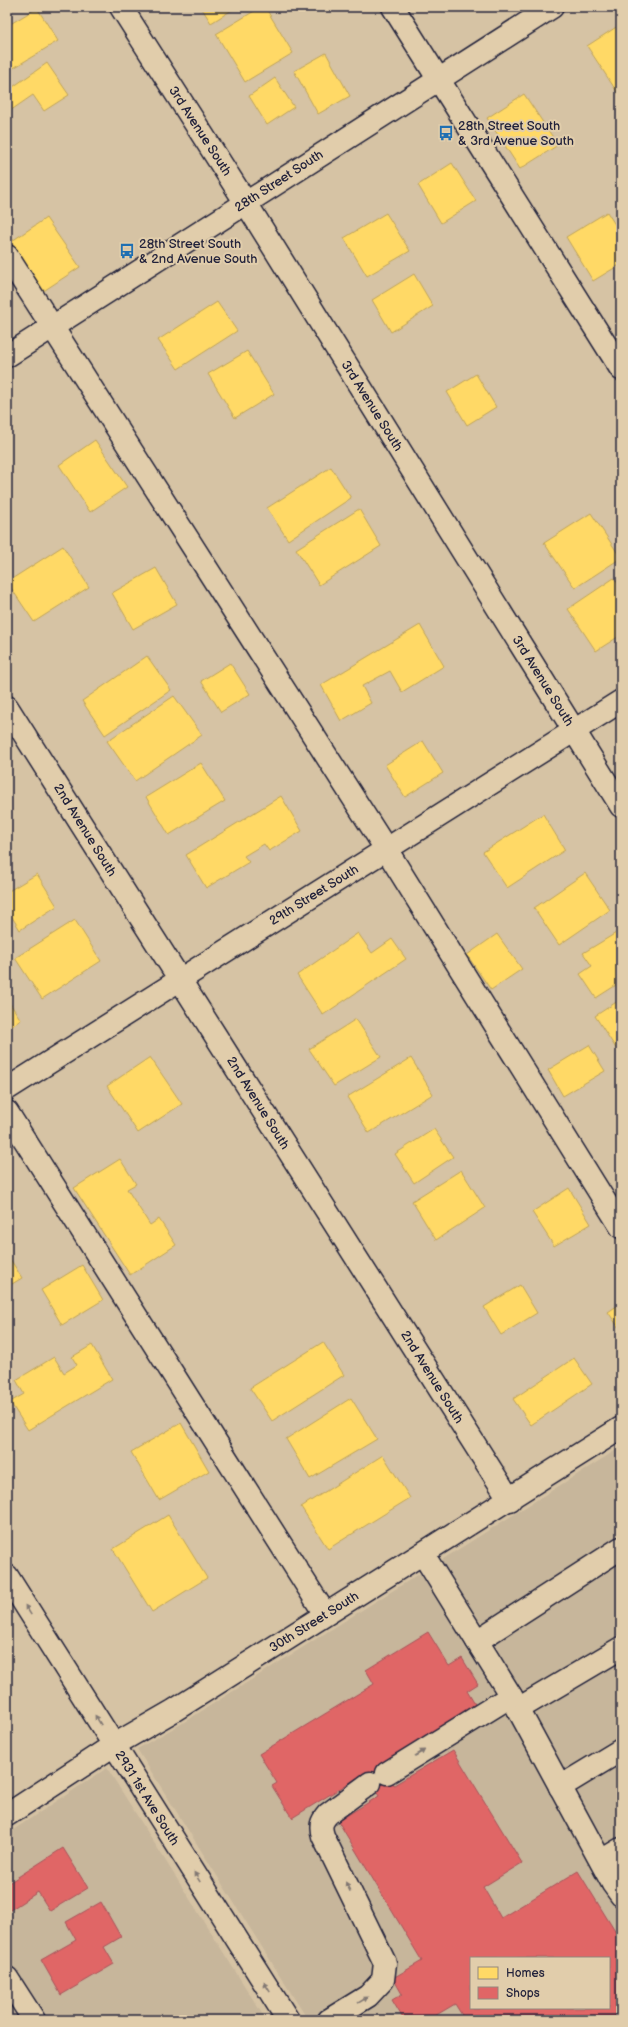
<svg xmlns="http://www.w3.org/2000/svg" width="628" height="2027" viewBox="0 0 628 2027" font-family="'Balsamiq Sans',sans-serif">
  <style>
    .built { fill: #c7b69b; fill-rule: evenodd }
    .homes { fill: #ffd966; stroke: #bda259 }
    .shops { fill: #e06666; stroke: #a75259; fill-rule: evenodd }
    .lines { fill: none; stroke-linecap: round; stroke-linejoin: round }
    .minor-casing { stroke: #22223b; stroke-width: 25 }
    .major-casing { stroke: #22223b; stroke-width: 25 }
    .minor { stroke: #e1cdab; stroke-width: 22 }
    .major { stroke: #e1cdab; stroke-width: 22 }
    .oneway { fill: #827873 }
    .labels { text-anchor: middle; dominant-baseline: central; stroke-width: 4; stroke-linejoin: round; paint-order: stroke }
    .poi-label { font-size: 13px; fill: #22223b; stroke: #e1cdab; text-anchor: start }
    .street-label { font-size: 13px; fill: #22223b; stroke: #e1cdab }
  </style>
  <rect width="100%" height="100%" fill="#d6c3a4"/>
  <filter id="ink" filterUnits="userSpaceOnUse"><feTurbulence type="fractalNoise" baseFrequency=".025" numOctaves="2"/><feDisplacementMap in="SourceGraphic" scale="8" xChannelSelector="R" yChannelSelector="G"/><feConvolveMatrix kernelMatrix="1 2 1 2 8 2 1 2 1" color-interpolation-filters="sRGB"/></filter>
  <g filter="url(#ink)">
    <g class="built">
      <path d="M621,1447V2020H308L137,1749L181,1724ZM471,1958H609V2008H471Z"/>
      <polygon points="107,1768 266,2020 7,2020 7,1834"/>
    </g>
    <g class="homes">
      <polygon points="201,7 237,7 211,23"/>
      <polygon points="261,7 265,7 293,53 245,82 216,34"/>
      <polygon points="37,8 58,41 7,72 7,26"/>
      <polygon points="621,24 621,98 587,46"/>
      <polygon points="326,53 350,96 318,114 294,71"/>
      <polygon points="47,63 69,95 44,111 33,95 7,113 7,91"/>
      <polygon points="275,78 294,107 267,125 249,96"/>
      <polygon points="524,94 558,145 520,169 487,118"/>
      <polygon points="452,163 476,201 441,223 418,185"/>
      <polygon points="607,212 621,234 621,264 593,281 566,237"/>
      <polygon points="386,213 410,251 367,276 344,238"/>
      <polygon points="46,218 80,267 42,292 9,243"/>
      <polygon points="414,274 433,306 391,332 372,300"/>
      <polygon points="217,302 237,331 178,369 158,340"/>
      <polygon points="247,351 274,394 235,418 208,374"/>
      <polygon points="476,374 496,407 467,425 447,392"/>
      <polygon points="95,440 127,487 90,512 59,465"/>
      <polygon points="331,467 351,498 288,540 267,508"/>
      <polygon points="359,509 381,546 319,585 296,549"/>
      <polygon points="591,513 621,558 575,588 544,543"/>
      <polygon points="63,546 89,587 34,622 7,582"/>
      <polygon points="156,568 177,604 133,629 112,593"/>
      <polygon points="614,578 621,588 621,635 596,651 568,609"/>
      <polygon points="420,625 444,666 402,692 390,671 362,686 371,703 341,721 321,685"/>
      <polygon points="147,656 171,690 105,735 82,701"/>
      <polygon points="230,663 250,694 221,712 201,681"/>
      <polygon points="174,696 202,735 135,781 107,741"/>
      <polygon points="423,741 443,773 405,797 385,765"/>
      <polygon points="201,763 225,801 169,835 146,797"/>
      <polygon points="281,796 302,831 269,851 264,844 244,856 249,862 206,888 186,855"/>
      <polygon points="543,814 565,850 507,888 483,852"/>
      <polygon points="585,873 610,910 559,945 534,908"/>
      <polygon points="37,874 57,906 20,930 7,909 7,892"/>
      <polygon points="75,920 101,961 42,999 15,958"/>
      <polygon points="621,930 621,982 596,998 580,974 592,966 583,953"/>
      <polygon points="358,933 372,953 392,939 406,959 323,1015 297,975"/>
      <polygon points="497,934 522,969 491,990 467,955"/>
      <polygon points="7,999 21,1020 7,1029"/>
      <polygon points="621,999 621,1056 595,1016"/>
      <polygon points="356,1019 381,1057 334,1086 309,1049"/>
      <polygon points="589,1045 605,1071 563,1096 548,1070"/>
      <polygon points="150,1057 182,1104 138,1133 107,1086"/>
      <polygon points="411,1058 433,1094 369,1133 347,1097"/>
      <polygon points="434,1129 453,1157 414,1183 395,1154"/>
      <polygon points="120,1159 136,1184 127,1189 150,1225 159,1219 176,1245 130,1275 74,1188"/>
      <polygon points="461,1170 485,1208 436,1240 412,1201"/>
      <polygon points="569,1188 591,1224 554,1246 532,1212"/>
      <polygon points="7,1254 22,1278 7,1287"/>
      <polygon points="82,1265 103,1300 62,1325 41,1290"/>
      <polygon points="520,1285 537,1313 501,1335 484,1307"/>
      <polygon points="621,1303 621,1331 608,1312"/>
      <polygon points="323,1342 344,1375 272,1421 250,1388"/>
      <polygon points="92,1345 112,1379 28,1430 10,1402 24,1394 16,1380 54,1357 64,1373 77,1365 72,1357"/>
      <polygon points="574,1358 592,1384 531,1425 513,1399"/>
      <polygon points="351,1398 377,1439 310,1479 286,1439"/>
      <polygon points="181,1423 209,1471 159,1500 131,1452"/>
      <polygon points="383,1455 410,1498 328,1549 301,1507"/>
      <polygon points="168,1515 207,1578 152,1612 113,1549"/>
    </g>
    <g class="shops">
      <path d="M428,1632L449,1666L462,1658L478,1684L467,1691L476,1706L381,1763L394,1785L453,1750L522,1863L483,1887L501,1918L578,1871L621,1941V2020H465L455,2004L428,2020H404L392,2000L402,1994L393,1978L422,1961L338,1821L379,1796L365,1773L292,1818L272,1786L277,1783L259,1754L374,1684L366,1670ZM471,1958H609V2008H471Z"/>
      <polygon points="63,1848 88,1888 50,1911 38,1892 7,1912 7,1884"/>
      <polygon points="101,1902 121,1937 104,1947 114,1964 61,1995 41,1960 76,1940 66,1922"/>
    </g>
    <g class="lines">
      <defs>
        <g id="minor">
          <polyline points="121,7 246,203 621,806"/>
          <polyline points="393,7 621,369"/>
          <polyline points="7,256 386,849 621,1227"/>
          <polyline points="7,356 552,7"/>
          <polyline points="7,707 510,1500"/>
          <polyline points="7,1089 621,701"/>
          <polyline points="7,1112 325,1614"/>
          <polyline points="423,1554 511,1696 613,1884 621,1895"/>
          <polyline points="477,1641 621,1548"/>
          <polyline points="518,1709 621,1648"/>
          <polyline points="387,1773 511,1696"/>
          <polyline points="560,1787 621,1750"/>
          <polyline points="7,1815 114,1745 173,1711 621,1428"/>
          <polyline points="601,1861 621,1849"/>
          <polyline points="7,1978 34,2020"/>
          <path d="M329,2020L368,1996L383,1980L385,1963L323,1836C320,1826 321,1822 328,1814L370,1783"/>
        </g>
        <polyline id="major" points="7,1576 288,2020"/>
      </defs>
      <use href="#minor" class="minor-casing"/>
      <use href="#major" class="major-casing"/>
      <use href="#minor" class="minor"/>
      <use href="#major" class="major"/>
    </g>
    <defs><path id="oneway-solid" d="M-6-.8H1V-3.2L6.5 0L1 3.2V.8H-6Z"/></defs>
    <g class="oneway">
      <use href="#oneway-solid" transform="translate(28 1610) rotate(-122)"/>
      <use href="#oneway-solid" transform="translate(98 1720) rotate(-122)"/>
      <use href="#oneway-solid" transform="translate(420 1753) rotate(-32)"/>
      <use href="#oneway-solid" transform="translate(197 1877) rotate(-122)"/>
      <use href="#oneway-solid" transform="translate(348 1887) rotate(-116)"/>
      <use href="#oneway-solid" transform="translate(267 1987) rotate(-122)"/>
      <use href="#oneway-solid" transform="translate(363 2000) rotate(-32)"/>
    </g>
  </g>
  <defs>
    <symbol id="bus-bare" viewBox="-9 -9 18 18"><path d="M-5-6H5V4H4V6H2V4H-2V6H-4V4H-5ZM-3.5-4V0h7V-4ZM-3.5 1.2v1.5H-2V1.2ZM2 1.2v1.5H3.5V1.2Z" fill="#1f6fb2" stroke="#e1cdab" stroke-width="2.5" paint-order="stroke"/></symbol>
  </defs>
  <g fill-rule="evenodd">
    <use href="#bus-bare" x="435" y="122" width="22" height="22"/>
    <use href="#bus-bare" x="116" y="240" width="22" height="22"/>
  </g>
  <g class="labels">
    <g class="poi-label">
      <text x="458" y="126">28th Street South<tspan x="458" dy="15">&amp; 3rd Avenue South</tspan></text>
      <text x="139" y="244">28th Street South<tspan x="139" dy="15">&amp; 2nd Avenue South</tspan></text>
    </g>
    <g class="street-label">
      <text transform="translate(200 131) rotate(57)">3rd Avenue South</text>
      <text transform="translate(279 181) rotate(-33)">28th Street South</text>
      <text transform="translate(372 406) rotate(58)">3rd Avenue South</text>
      <text transform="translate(543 681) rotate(58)">3rd Avenue South</text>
      <text transform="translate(85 830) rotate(58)">2nd Avenue South</text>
      <text transform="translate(314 895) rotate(-32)">29th Street South</text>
      <text transform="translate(258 1103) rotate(58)">2nd Avenue South</text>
      <text transform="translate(432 1377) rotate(58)">2nd Avenue South</text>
      <text transform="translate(314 1622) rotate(-32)">30th Street South</text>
      <text transform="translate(147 1798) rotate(58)">2931 1st Ave South</text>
    </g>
  </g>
  <rect width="628" height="2027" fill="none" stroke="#e1cdab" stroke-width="24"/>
  <rect x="12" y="12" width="604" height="2003" fill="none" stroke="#22223b" stroke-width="1.5" filter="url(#ink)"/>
  <rect x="470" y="1957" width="140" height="52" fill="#e1cdab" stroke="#95897e"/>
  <rect x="478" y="1967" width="20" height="12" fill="#ffd966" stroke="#95897e"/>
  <text x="506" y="1977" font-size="12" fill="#22223b">Homes</text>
  <rect x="478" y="1987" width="20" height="12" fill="#e06666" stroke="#95897e"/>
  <text x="506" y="1997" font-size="12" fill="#22223b">Shops</text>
</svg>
